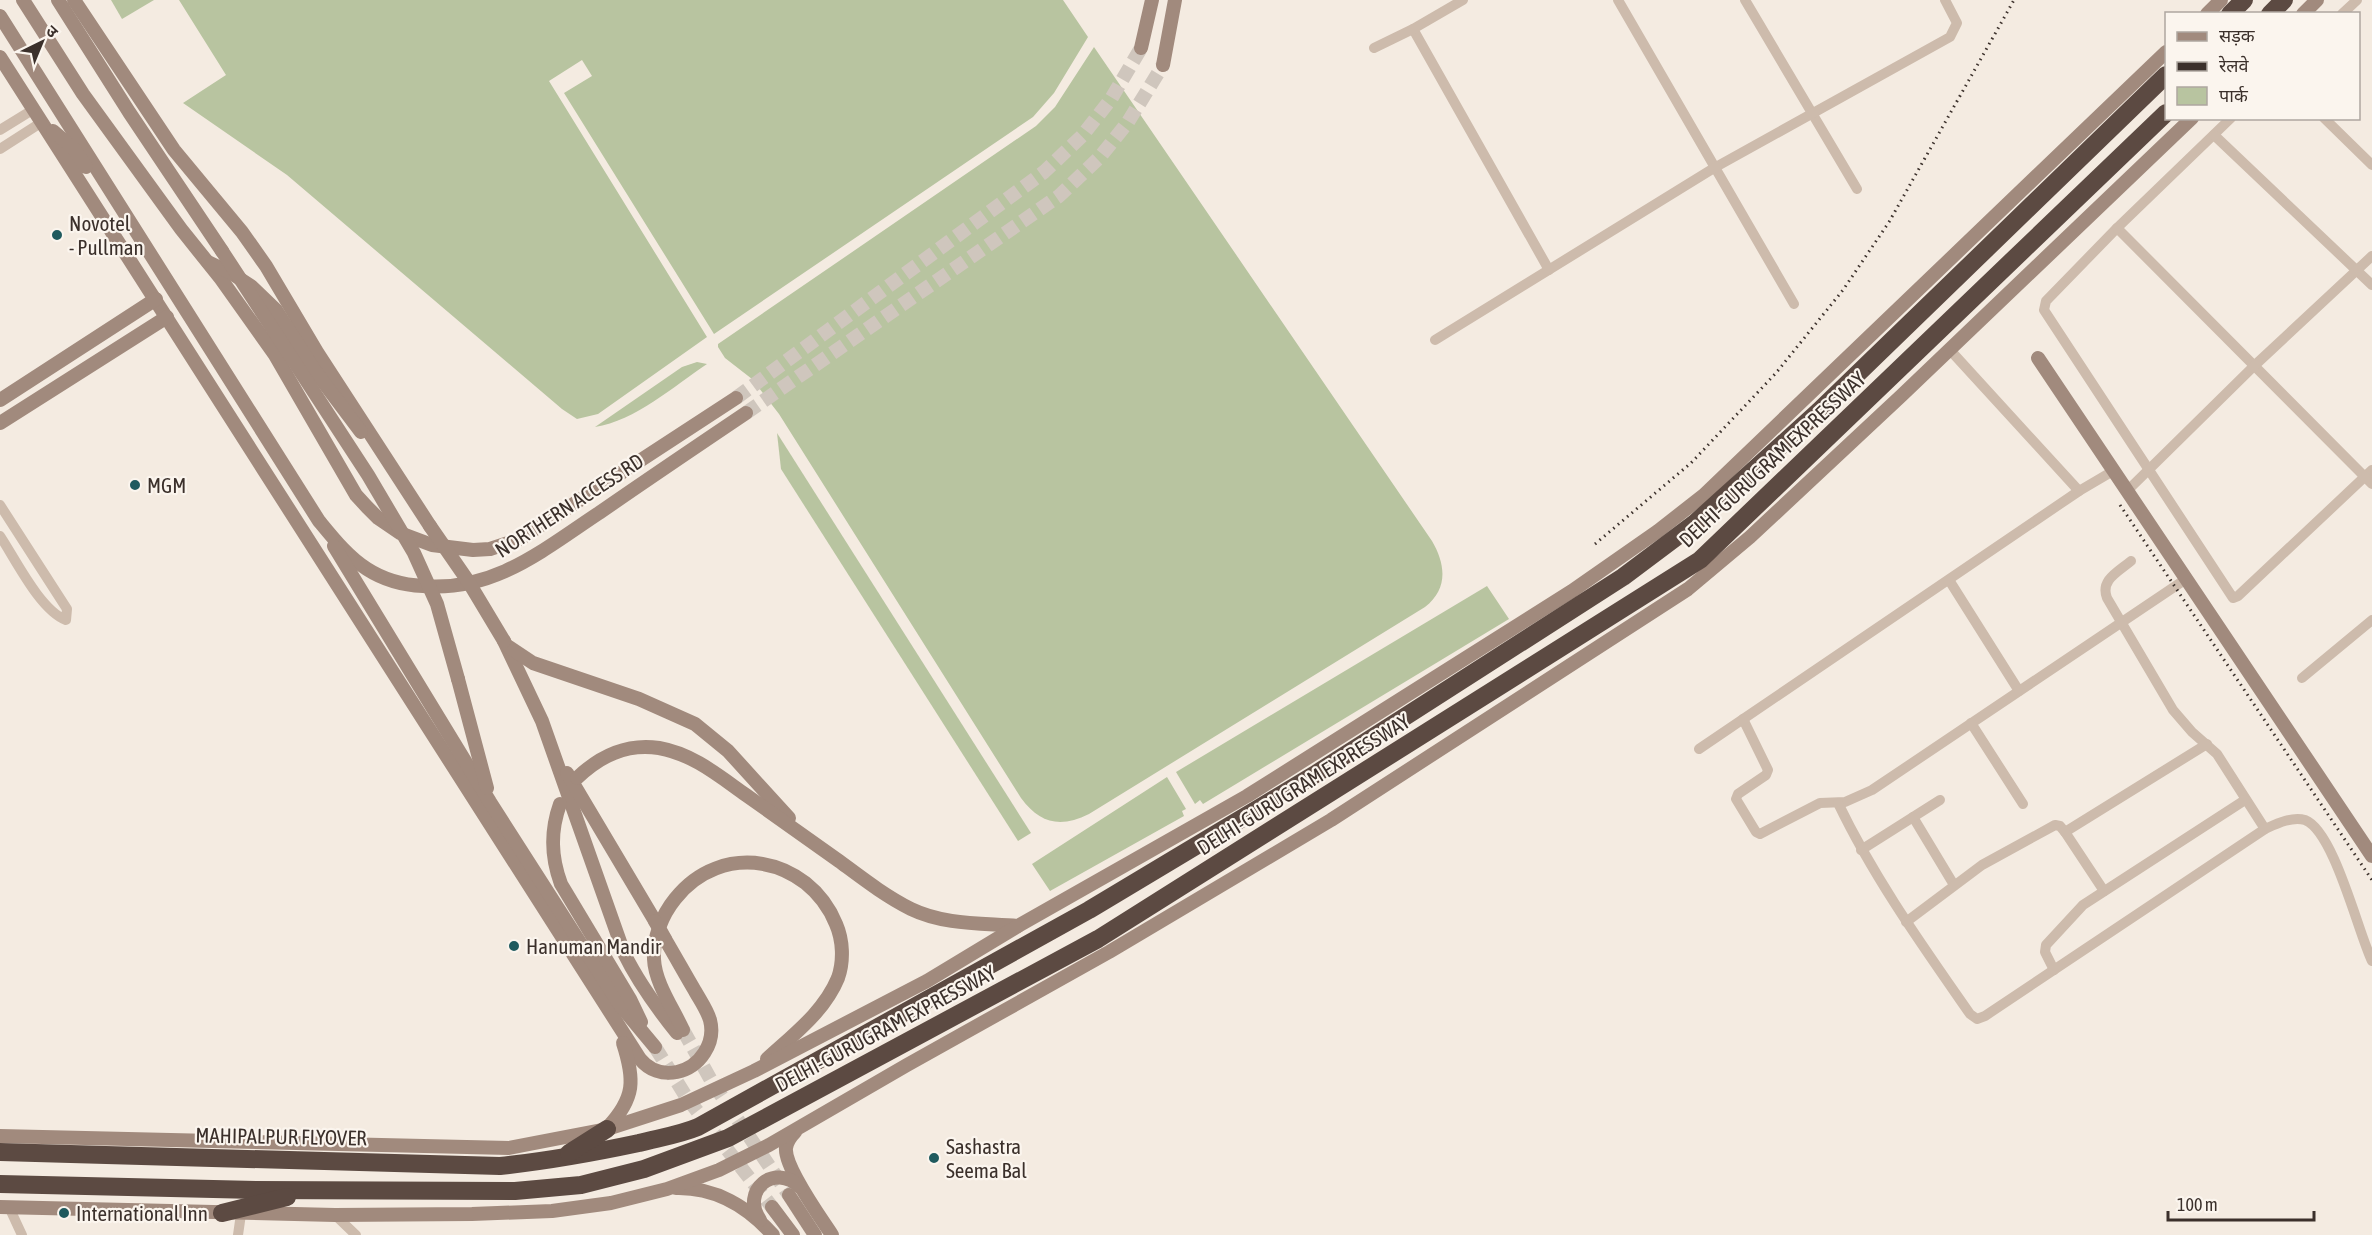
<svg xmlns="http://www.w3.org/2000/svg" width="2372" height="1235" viewBox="0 0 2372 1235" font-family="'Asap Condensed','Noto Sans Devanagari',sans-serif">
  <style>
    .green { fill: #b8c4a0 }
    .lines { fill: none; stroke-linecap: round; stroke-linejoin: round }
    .secondary-tunnel { stroke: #cfc6bd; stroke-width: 14; stroke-dasharray: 14 7; stroke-linecap: butt }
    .street { stroke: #cdbbac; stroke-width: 10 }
    .secondary { stroke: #a18a7d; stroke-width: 14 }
    .highway { stroke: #5c4a42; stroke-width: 18 }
    .rail { stroke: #3b302b; stroke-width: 3; stroke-dasharray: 1.5 4.5; stroke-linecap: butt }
    .secondary-bridge { stroke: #a18a7d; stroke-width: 14 }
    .poi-dot { fill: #1f5a5e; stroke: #fbf5ee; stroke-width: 2 }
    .labels { text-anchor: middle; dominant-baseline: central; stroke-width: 4.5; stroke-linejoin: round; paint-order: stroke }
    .poi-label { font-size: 21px; fill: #3b302b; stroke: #fbf5ee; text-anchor: start }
    .street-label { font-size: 21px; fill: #3b302b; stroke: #fbf5ee }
  </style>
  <rect width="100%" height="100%" fill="#f4ebe1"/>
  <g class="green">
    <polygon points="111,0 154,0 122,19"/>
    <polygon points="179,0 1063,0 1088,37 1054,93 1033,117 714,334 564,93 592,76 582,60 549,81 707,337 598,414 577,419 562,409 287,175 183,103 226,75"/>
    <path d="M1094,47L1432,541C1446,565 1448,589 1425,607L1089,814C1061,828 1040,824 1021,798L779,414L752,379L725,358L718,347V344L1036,126L1055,107Z"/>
    <path d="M697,362L707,364C674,386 635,421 595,427L682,367Z"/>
    <polygon points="777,433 1031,833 1018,841 781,469"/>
    <polygon points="1487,586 1509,619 1203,804 1200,800 1195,804 1176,772"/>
    <polygon points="1167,777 1186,809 1182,811 1184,816 1050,891 1032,864"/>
  </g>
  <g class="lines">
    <g class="secondary-tunnel">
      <polyline points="736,398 1044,172 1082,136 1111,99 1141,48"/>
      <polyline points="746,413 1059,196 1100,157 1128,122 1163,65"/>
      <polyline points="683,1030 712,1082 789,1195"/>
      <polyline points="655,1047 687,1098 772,1207"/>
    </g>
    <g class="street">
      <polyline points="1618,0 1794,304"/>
      <polyline points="1745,0 1857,189"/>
      <polyline points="2342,14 2357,0"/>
      <polyline points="1413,29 1549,270"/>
      <polyline points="1374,48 1413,29 1463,0"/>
      <polyline points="2231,118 2117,228 2046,301 2044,310 2233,598 2238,596 2372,470"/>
      <polyline points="2324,118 2372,165"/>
      <polyline points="0,130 34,109"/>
      <polyline points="2214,135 2372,285"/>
      <polyline points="0,149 42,122"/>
      <polyline points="2117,228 2372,484"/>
      <polyline points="1435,340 1714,168 1950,37 1957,23 1945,0"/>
      <polyline points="1950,350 2079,491"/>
      <polyline points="2127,491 2254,366 2372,256"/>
      <path d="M0,505L67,609L66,620C40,610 16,560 0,536"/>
      <path d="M2131,561C2118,572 2100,580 2107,598L2173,710L2192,732L2217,754L2265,829"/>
      <polyline points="1949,580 2019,691"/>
      <polyline points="2302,678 2372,620"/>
      <polyline points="1743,719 1768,770 1766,775 1738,794 1736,799 1756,832 1760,834 1820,803 1845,802 1872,790 2186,579"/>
      <polyline points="1971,723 2023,804"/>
      <polyline points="1699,749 2079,491 2113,471"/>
      <path d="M1838,803C1874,878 1922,945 1970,1014L1977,1019L1985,1016L2265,829C2276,824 2292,816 2305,820C2334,831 2358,932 2372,961"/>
      <polyline points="1913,817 1954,885"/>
      <polyline points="2065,832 2207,744"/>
      <polyline points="1861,850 1940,800"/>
      <polyline points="1906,922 1982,865 2055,825 2060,826 2065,832 2104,891"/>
      <polyline points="2054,970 2045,952 2046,945 2083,905 2245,800"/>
      <polyline points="9,1207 22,1235"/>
      <polyline points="335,1215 356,1235"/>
      <polyline points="238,1235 241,1214"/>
    </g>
    <g class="secondary">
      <polyline points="23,0 83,94 181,229 221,279 275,355 356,495 367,507 378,518 400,533 432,545 473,550 490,549 520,539 736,398"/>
      <polyline points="58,0 129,112 222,251"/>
      <polyline points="74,0 174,150 242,232 266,266 317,352 430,526"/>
      <polyline points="2207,14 2221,0"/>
      <polyline points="2303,14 2317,0"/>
      <path d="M0,16L319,521C333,538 348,557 367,569C384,580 402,585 423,586C494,592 543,550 599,513C648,479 697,446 746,413"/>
      <polyline points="1141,48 1152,0"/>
      <path d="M0,57L640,1059C649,1070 662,1075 677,1072C700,1067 716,1043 710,1020C707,1010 700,1000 695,991C685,974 675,956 665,939"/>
      <polyline points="1163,65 1175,0"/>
      <polyline points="53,131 74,149 86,167"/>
      <polyline points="208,262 231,273 251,286 276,310 315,371 361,432"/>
      <polyline points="2038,358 2372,856"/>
      <polyline points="0,400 156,299"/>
      <polyline points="0,423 167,317"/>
      <polyline points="334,546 490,802 620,1005 655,1047"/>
      <path d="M504,641L542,721L624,953C638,982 657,1008 677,1033"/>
      <polyline points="509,647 533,663 639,699 695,724 728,751 789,818"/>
      <polyline points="458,679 487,788"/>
      <polyline points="567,773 655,921"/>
      <path d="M577,778C600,756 626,743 659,748C693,754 719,776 746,795C777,817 808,839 839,861C862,878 885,896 911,909C944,925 982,923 1018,926"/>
      <path d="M560,804C550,832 551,857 561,884L630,999L641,1022"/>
      <path d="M683,1030C673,1008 655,983 654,959C653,938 662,915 675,899C721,840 808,856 836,924C843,940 844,961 838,978C824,1012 793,1035 767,1059"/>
      <path d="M608,1127C635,1098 635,1080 623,1043"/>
      <path d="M795,1132C790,1137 787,1141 786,1148C784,1167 821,1218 832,1235"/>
      <polyline points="0,1136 509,1148 607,1129 681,1105 754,1071 927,981 1018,926 1247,796 1572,591 1658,531 1704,495 2166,52"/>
      <path d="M676,1188C715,1187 748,1207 773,1235"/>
      <polyline points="789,1195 815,1235"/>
      <polyline points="0,1207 335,1215 472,1214 552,1211 611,1203 667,1189 719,1170 769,1145 907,1065 1109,952 1331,820 1688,589 1750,537 1901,396 2192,118"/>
      <polyline points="772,1207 793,1235"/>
      <path d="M760,1220C740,1191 774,1162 800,1187"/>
    </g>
    <g class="highway">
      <polyline points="2230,14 2244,0"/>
      <polyline points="2270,14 2284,0"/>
      <path d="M0,1152L500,1166C547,1161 592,1153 639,1143C658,1138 679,1135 698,1127L1089,910L1314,775L1623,577L1695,523L1819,411L2166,75"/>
      <polyline points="569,1153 607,1129"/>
      <polyline points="0,1184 256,1190 515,1191 581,1185 644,1169 728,1138 1098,939 1700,560 2166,113"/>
      <polyline points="222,1213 287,1197"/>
    </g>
    <g class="rail">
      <polyline points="2120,505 2372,880"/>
      <polyline points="1595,544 1691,463 1776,373 1843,290 1889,222 2014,0"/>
    </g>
    <g class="secondary-bridge">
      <polyline points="222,251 368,475 414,553 437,604 458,679"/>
      <polyline points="430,526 468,581 504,641"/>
      <polyline points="655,921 665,939"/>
    </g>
  </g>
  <g class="poi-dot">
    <circle cx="57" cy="235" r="6"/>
    <circle cx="135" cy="485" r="6"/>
    <circle cx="514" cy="946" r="6"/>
    <circle cx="934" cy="1158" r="6"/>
    <circle cx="64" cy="1213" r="6"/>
  </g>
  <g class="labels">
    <g class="poi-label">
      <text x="69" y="223">Novotel<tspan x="69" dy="24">- Pullman</tspan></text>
      <text x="147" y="485">MGM</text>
      <text x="526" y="946">Hanuman Mandir</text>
      <text x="946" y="1146">Sashastra<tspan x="946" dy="24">Seema Bal</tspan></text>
      <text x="76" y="1213">International Inn</text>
    </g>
    <g class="street-label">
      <text transform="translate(1772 459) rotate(-43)">DELHI-GURUGRAM EXPRESSWAY</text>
      <text transform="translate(569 505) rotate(-33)">NORTHERN ACCESS RD</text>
      <text transform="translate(1303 784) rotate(-32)">DELHI-GURUGRAM EXPRESSWAY</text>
      <text transform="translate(885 1028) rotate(-28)">DELHI-GURUGRAM EXPRESSWAY</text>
      <text transform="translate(281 1136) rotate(1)">MAHIPALPUR FLYOVER</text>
    </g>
  </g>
  <rect x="2165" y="12" width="195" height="108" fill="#fbf5ee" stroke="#aea6a0" stroke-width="1.5"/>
  <rect x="2177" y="32" width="30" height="9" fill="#a18a7d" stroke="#aea6a0" stroke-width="1.5"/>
  <text x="2219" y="42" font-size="18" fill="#3b302b">सड़क</text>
  <rect x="2177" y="62" width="30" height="9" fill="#3b302b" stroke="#aea6a0" stroke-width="1.5"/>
  <text x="2219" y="72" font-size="18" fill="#3b302b">रेलवे</text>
  <rect x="2177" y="87" width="30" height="18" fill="#b8c4a0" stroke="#aea6a0" stroke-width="1.5"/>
  <text x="2219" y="102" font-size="18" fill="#3b302b">पार्क</text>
  <g transform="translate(42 42) rotate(43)" stroke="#fbf5ee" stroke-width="4.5" paint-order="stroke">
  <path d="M0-4.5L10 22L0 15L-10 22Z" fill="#3b302b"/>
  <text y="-9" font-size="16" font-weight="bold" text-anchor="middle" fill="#3b302b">उ</text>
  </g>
  <path d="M2168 1211v9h146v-9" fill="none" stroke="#3b302b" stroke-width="3"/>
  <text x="2177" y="1211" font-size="18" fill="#3b302b" stroke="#fbf5ee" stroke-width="4.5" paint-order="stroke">100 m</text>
</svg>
